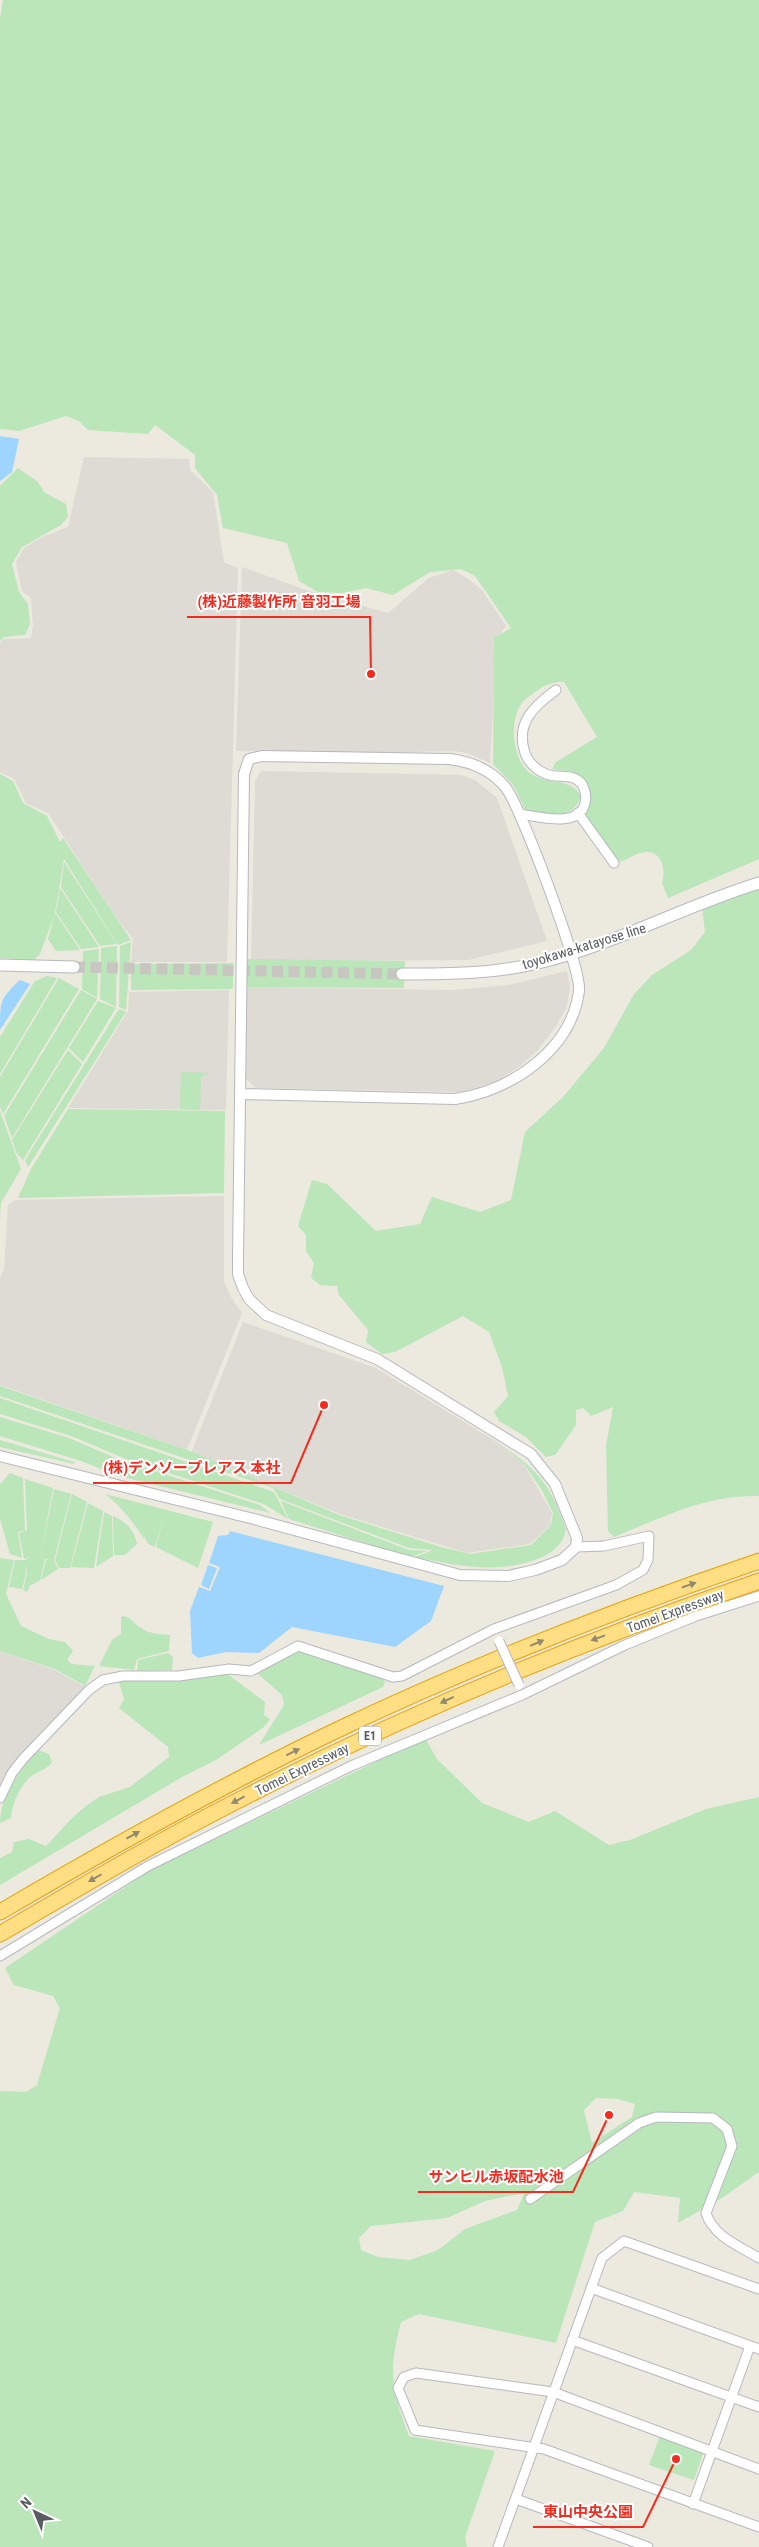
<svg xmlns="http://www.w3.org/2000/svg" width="759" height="2547" viewBox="0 0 759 2547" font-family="'Roboto Condensed','Noto Sans JP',sans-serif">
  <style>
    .industrial { fill: #dddbd4 }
    .green { fill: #bae6b9; fill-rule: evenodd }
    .water { fill: #9dd5ff }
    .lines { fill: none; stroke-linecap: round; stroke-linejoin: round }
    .secondary-tunnel { stroke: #c7c6c0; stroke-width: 11; stroke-dasharray: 11 5.5; stroke-linecap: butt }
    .minor-casing { stroke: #b5b8bd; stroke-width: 11 }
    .tertiary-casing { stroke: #b5b8bd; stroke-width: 12 }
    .secondary-casing { stroke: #b5b9bf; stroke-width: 13 }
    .motorway-casing { stroke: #ec9f00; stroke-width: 17 }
    .minor { stroke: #fff; stroke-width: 9 }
    .tertiary { stroke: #fff; stroke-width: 10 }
    .secondary { stroke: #fff; stroke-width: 11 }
    .motorway { stroke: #ffde84; stroke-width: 15 }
    .minor-bridge-casing { stroke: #b5b8bd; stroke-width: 11; stroke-linecap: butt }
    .minor-bridge { stroke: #fff; stroke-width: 9 }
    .oneway { fill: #928a6d }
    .labels { text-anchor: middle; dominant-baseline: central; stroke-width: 4; stroke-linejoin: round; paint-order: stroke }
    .shield { fill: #fff; stroke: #8a8d90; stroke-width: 1 }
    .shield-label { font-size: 12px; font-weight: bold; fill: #585c61 }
    .street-label { font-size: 14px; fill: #585c61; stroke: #fff }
    .leader { fill: none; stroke: #f22d1f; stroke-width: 2 }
    .callout-dot { fill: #f22d1f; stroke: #fff; stroke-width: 2 }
    .callout-label { font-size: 15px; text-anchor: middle; font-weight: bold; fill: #f22d1f; stroke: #fff; stroke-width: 4; stroke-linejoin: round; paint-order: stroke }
  </style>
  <rect width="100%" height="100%" fill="#ece9df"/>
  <g class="industrial">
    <polygon points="84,457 189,459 190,470 213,492 224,562 238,568 227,962 131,962 133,939 113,913 48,813 26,803 14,779 0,772 0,643 3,639 31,638 33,626 31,598 22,591 16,562 24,548 42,537 68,527"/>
    <polygon points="242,567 309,591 388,613 429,578 453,570 467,578 482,590 506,626 497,638 490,763 467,753 453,751 371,753 236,751"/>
    <polygon points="261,771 461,775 475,780 497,798 547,941 468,960 251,961 255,781"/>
    <polygon points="567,971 570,989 566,1009 554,1029 538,1050 520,1066 498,1080 475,1088 458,1092 256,1088 245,1078 247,987 454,990 509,985"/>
    <polygon points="229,990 226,1110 68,1108 128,1011 129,992"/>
    <polygon points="224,1196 224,1282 231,1297 242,1313 187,1450 0,1385 0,1277 4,1270 8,1205 15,1200"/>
    <polygon points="243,1322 376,1368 497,1442 523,1463 552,1513 550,1525 530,1544 467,1553 340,1514 191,1453"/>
    <polygon points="0,1651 55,1670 85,1687 24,1752 0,1788"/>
  </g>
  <g class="green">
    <path d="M3,0H759V859L668,898L662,883C667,867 660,847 640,853C631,856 625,861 615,863L584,814C598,799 589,780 572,772C566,770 558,770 552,769L556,762L597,737L564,682C548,681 539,689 527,698C507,713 511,760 531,774C549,785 570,777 581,796C571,823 550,813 526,811L514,786L493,764L494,638L511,628L475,576L461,569L430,572L393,595L366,588L343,593L318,592L299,581L287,543L223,528L217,495L195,468V455L155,425L148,434L88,430L79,421L66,416L19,431L0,429V19Z"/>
    <polygon points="18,468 37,481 45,493 66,504 68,517 61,525 22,547 12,564 19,592 28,604 30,624 25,635 4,637 0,641 0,486"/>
    <polygon points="0,774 13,781 23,803 47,816 60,842 63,838 131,940 118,945 64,859 55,913 56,914 80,950 56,951 48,939 55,914 40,954 34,960 0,958"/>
    <polygon points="64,862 117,944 100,946 61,887"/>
    <path d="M759,882V1496C707,1494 661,1518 614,1537L608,1531L606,1446L613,1407L591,1416L583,1408L576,1410V1425L555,1455L546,1457L526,1437L499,1421L494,1412L508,1396L502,1367L489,1332L463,1316L395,1352L382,1354L366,1342L368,1330L339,1295L337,1286L320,1285L311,1278L314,1263L306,1251V1235L298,1226L312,1180L327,1184L376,1231L420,1224L432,1197L480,1212L511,1200L525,1132L563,1097L604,1048L634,994L652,975L691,950L705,932L702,906Z"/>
    <polygon points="60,888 99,947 81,949 56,912"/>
    <polygon points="131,942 126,1010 119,1007 120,946"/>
    <polygon points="117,946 116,1007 100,999 101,948"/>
    <polygon points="99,949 97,998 82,989 83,951"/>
    <polygon points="247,959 405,961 404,988 246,987"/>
    <polygon points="233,963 233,989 131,990 131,964"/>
    <polygon points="47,976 57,978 0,1074 0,1037 35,981"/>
    <polygon points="59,978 79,989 3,1114 0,1106 0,1077"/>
    <polygon points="81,990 97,999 12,1138 4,1116"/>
    <polygon points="98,1001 116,1008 83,1062 69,1048"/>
    <polygon points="119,1009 126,1012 28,1167 25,1160"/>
    <polygon points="68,1050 82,1064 23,1160 17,1154 12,1140"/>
    <polygon points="181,1072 211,1073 201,1077 200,1110 180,1109"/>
    <polygon points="68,1109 225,1111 224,1193 18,1198 31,1169"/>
    <polygon points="0,1111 21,1169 1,1203 0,1217"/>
    <path d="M0,1386L190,1451L339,1515L441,1547L470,1554L531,1545L551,1525L553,1513L544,1494L525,1465L503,1446C540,1472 551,1486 566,1529C562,1548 549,1555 532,1561C492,1574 455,1565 415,1557L433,1550L409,1548L280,1499L273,1488L0,1396Z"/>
    <polygon points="0,1398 274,1492 288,1519 264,1504 126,1459 71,1436 0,1414"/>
    <polygon points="0,1417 69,1438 118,1459 260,1505 270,1513 119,1476 81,1461 0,1436"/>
    <polygon points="0,1440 74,1462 74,1464 0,1447"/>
    <polygon points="10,1473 23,1478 25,1530 18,1532 22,1558 10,1554 0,1519 0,1484"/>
    <polygon points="25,1479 53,1488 40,1559 54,1489 71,1494 54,1560 58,1569 41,1580 46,1560 50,1560 45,1559 40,1580 30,1586 27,1592 23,1590 27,1573 25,1563 26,1573 22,1589 9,1587 15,1560 25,1560 30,1557 24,1559 19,1533 27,1530"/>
    <polygon points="72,1494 87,1502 70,1568 59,1568 55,1560"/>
    <path d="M105,1494L213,1522L198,1568L156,1547L164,1516L155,1547L148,1544L144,1536V1539C134,1523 120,1505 105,1494Z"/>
    <polygon points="281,1501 409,1550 427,1551 414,1556 397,1553 289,1519"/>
    <polygon points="88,1503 103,1511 94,1568 71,1567"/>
    <polygon points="104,1512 112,1516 113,1556 96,1567"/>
    <path d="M113,1516C127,1522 134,1530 137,1544L125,1555H114Z"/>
    <polygon points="0,1558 14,1560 6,1594 21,1626 49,1639 65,1642 73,1651 67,1660 72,1664 95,1666 85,1686 55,1669 0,1651"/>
    <path d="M124,1616C131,1617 135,1625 141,1628C149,1634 160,1634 170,1635L169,1651L137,1659L134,1670L99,1666L112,1640L121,1634V1617Z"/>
    <polygon points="300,1650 382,1678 385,1682 383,1687 259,1745 284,1705 282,1695 258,1674 290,1653"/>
    <polygon points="168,1653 173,1657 172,1670 137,1671 138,1660"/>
    <polygon points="225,1672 265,1702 264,1715 270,1719 264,1727 216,1760 182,1777 0,1885 0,1858 12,1852 14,1842 29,1839 46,1846 73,1817 86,1806 99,1797 130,1787 169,1757 168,1747 119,1708 124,1699 118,1679"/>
    <path d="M425,1738L437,1759L482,1803L529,1822L555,1811L609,1845L630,1840L706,1809L759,1797V2172L722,2198L678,2223L680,2198L634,2192L623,2211L595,2222L556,2343L419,2314L401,2322C388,2370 391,2390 409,2436L495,2451L465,2537L467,2547H0V2091L26,2092L37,2085L60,2008L53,1996L14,1985L5,1968L149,1871ZM596,2098L618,2099L635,2104L632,2117L592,2143L584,2110ZM524,2193L517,2210L465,2229L438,2250L410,2260L378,2257L361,2250L359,2238L371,2226L447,2218L485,2201Z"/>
    <path d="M38,1750L49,1754L52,1762C46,1771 36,1771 29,1778C19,1788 12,1804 11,1818L0,1823C0,1795 20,1770 38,1750Z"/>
    <polygon points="660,2436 701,2451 703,2454 694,2480 649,2465"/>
  </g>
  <g class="water">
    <polygon points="0,436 19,439 12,472 0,481"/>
    <path d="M20,980L30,984L0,1030C0,1000 0,999 20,980Z"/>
    <polygon points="230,1531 444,1586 431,1621 395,1647 292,1627 259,1653 226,1652 198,1658 192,1653 190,1611 199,1587 210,1591 220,1567 209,1563 218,1536 228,1535"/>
    <polygon points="208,1565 217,1568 209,1589 201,1585"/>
  </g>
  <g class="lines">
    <polyline class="secondary-tunnel" points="74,967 402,974"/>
    <defs>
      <g id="minor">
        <polyline points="578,813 614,863"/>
        <path d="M519,814C538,816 579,829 585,803C587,796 585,790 582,784C572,772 558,779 546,774C536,770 529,763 525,753C515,723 534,706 556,690"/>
        <polyline points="0,1798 12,1773 23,1759 89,1690 103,1680 123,1676 179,1676 229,1669 251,1671 298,1646 393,1677 402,1676 494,1629 616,1585 643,1570 648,1560 649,1536 604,1546 576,1547"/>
        <polyline points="0,1956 148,1866 351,1766 522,1695 625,1645 696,1616 759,1596"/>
        <path d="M530,2199L639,2123L656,2117L713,2118L727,2129L732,2146L706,2213C713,2236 739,2246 759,2258"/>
        <polyline points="591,2288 759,2349"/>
        <polyline points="572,2340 759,2407"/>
        <polyline points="759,2469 553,2392 416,2373 404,2377 398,2388 415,2430 544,2449 759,2527"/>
        <polyline points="516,2499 648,2547"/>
        <polyline points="693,2504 750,2346"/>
        <polyline points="498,2547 602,2258 624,2241 759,2289"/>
      </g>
      <path id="tertiary" d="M0,1456L254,1519L460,1575L508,1576L535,1570L562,1560L576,1547L577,1538L555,1484L531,1454L377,1359L266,1315L249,1299L243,1288L238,1274V1259L244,774L249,759L262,756L450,759C472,762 492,770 506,788C521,807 582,970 579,991C571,1051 510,1091 455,1099L240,1094"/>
      <g id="secondary">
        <polyline points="0,965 74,967"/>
        <path d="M402,974C448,974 493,974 538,963C614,945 684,906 759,883"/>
      </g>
      <g id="motorway">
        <path d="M0,1912C109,1848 219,1787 333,1732C471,1666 614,1610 759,1561"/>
        <path d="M0,1934C80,1887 160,1840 243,1798C409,1712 582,1641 759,1581"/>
      </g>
    </defs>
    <use href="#minor" class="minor-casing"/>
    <use href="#tertiary" class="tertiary-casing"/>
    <use href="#secondary" class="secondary-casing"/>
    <use href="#motorway" class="motorway-casing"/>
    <use href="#minor" class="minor"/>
    <use href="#tertiary" class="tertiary"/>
    <use href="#secondary" class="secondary"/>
    <use href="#motorway" class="motorway"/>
    <defs>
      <polyline id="minor-bridge" points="499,1641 519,1685"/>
    </defs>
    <use href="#minor-bridge" class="minor-bridge-casing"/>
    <use href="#minor-bridge" class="minor-bridge"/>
  </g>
  <defs><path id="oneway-solid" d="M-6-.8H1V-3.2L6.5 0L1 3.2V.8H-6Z" transform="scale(1.25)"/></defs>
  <g class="oneway">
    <use href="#oneway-solid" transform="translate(689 1585) rotate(-19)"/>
    <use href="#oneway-solid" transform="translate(598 1638) rotate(160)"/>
    <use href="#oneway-solid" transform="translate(537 1643) rotate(-23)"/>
    <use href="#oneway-solid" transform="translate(447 1700) rotate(155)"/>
    <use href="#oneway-solid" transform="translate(293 1752) rotate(-26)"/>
    <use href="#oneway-solid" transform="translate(238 1800) rotate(152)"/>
    <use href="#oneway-solid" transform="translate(133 1835) rotate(-29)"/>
    <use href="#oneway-solid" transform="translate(95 1878) rotate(150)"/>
  </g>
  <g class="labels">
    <rect class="shield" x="359" y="1726.5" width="22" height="19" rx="4"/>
    <g class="shield-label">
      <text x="370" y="1736">E1</text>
    </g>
    <g class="street-label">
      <text transform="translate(584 946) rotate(-17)">toyokawa-katayose line</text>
      <text transform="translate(675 1611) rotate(-20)">Tomei Expressway</text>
      <text transform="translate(302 1769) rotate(-26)">Tomei Expressway</text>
    </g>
  </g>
  <path class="leader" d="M371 674L370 617H187M324 1405L291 1483H93M609 2115L573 2192H418M676 2459L643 2527H533"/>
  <g class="callout-dot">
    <circle cx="371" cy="674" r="5"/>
    <circle cx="324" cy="1405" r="5"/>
    <circle cx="609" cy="2115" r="5"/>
    <circle cx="676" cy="2459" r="5"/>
  </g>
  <g class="callout-label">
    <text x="279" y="607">(株)近藤製作所 音羽工場</text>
    <text x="192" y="1473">(株)デンソープレアス 本社</text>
    <text x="496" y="2182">サンヒル赤坂配水池</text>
    <text x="588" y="2517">東山中央公園</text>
  </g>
  <g transform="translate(35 2512) rotate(316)" stroke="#ffffff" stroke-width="4" paint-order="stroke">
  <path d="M0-4L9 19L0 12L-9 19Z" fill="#585c61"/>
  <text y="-8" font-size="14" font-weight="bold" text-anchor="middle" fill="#585c61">N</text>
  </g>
</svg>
